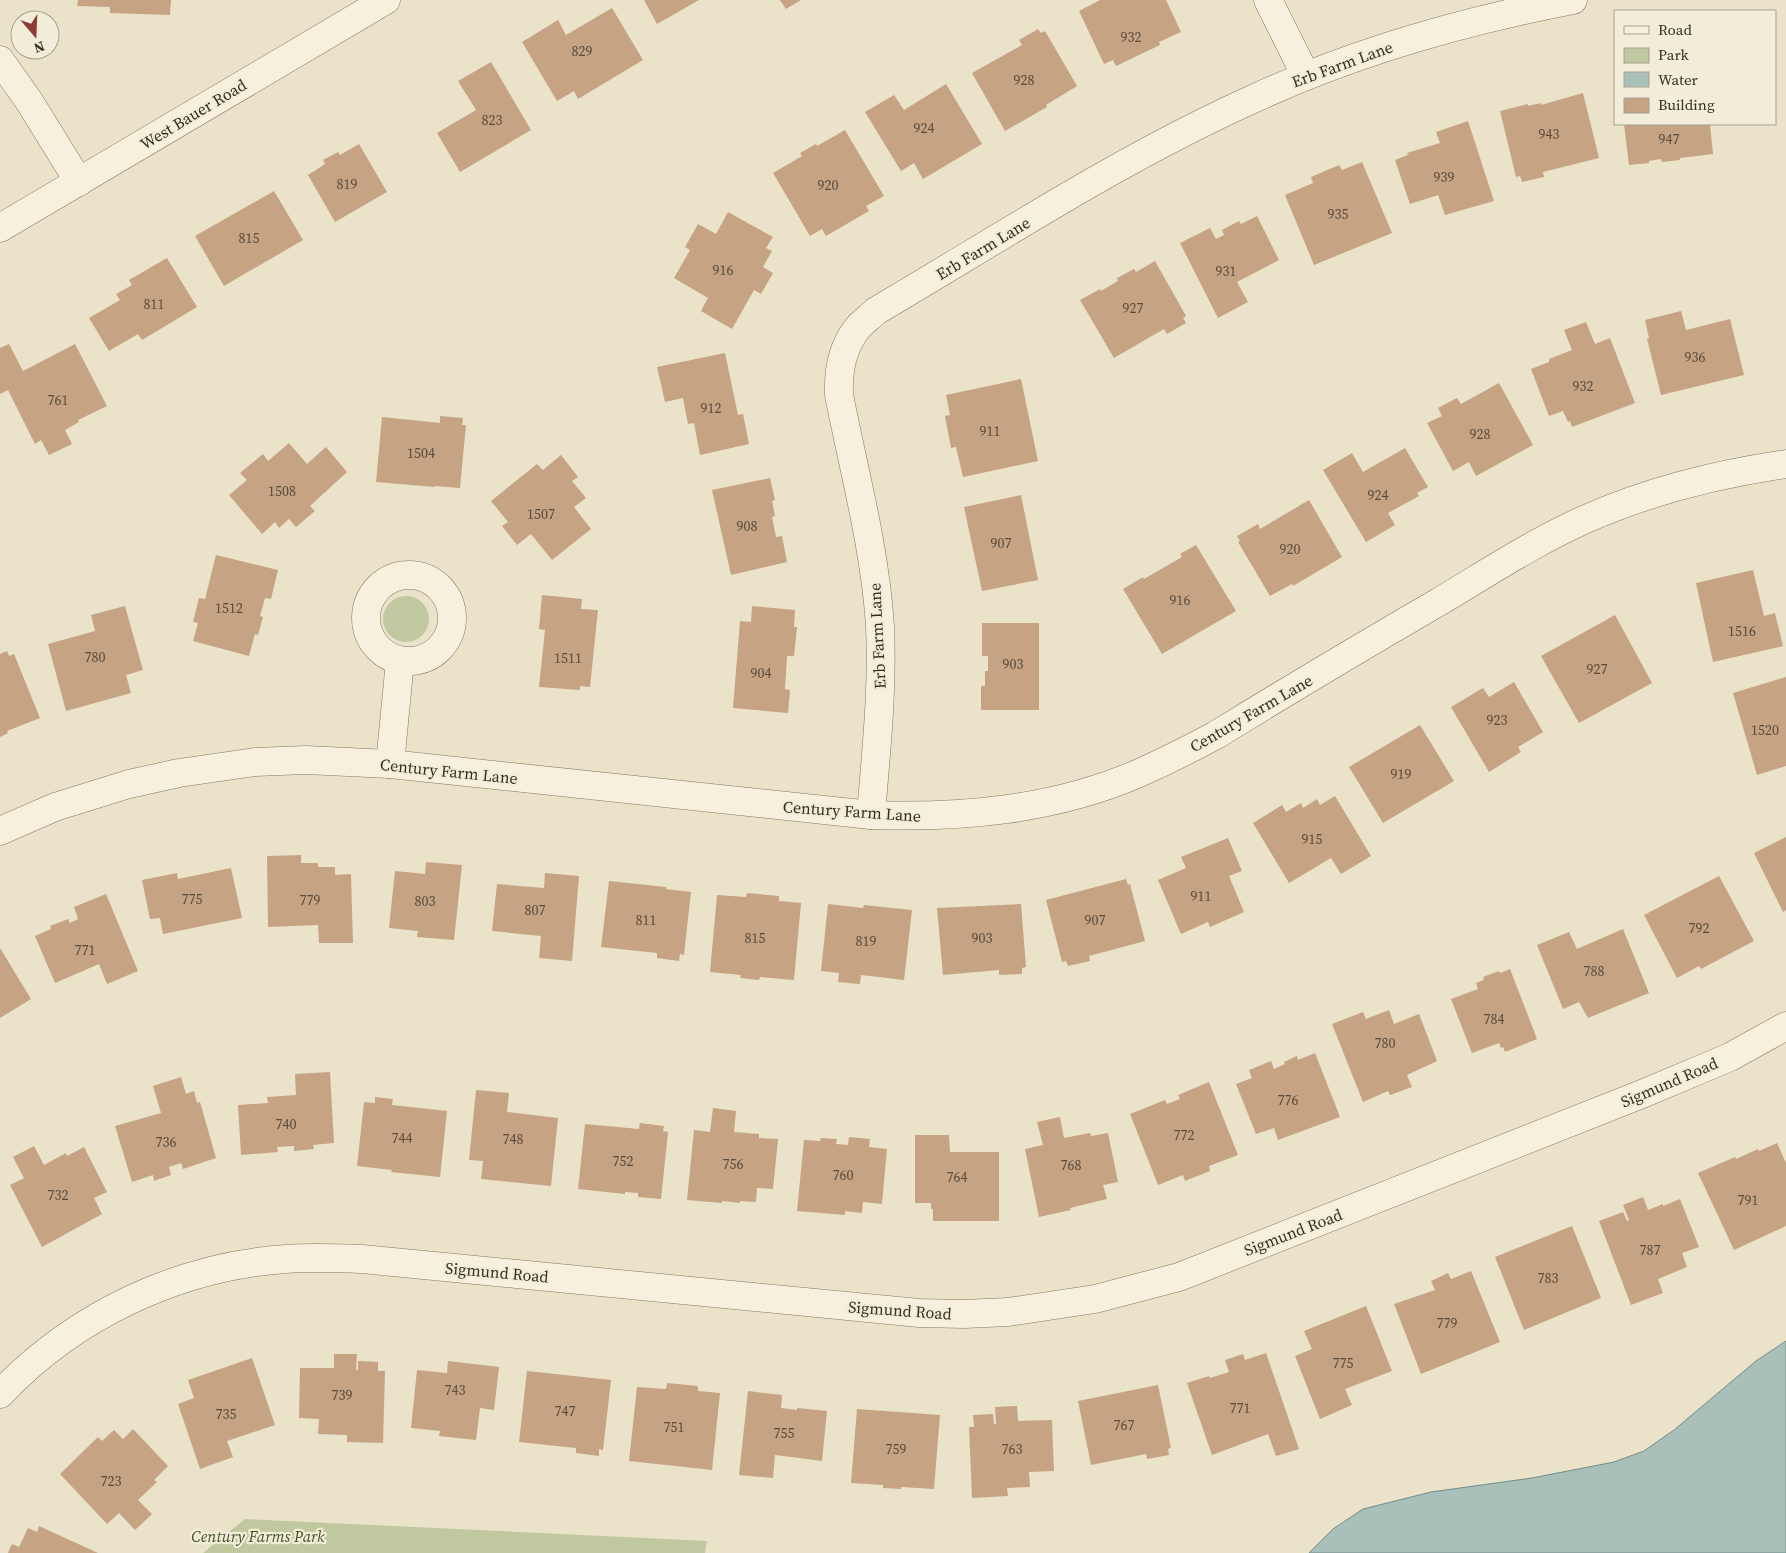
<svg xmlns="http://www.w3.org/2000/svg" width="1786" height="1553" viewBox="0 0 1786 1553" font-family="'Source Serif 4',serif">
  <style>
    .green { fill: #bfc89e }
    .water { fill: #a9bfba; stroke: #718d88 }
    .building { fill: #c5a383 }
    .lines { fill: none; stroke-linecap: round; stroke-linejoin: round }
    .street-casing { stroke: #85765f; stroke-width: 29 }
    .street { stroke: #f6f0dc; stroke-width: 28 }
    .labels { text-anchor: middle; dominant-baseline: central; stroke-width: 4.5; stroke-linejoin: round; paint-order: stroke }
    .number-label { font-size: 14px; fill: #5a4b3a }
    .street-label { font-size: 16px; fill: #372e21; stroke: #f2edd8 }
    .park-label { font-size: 16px; font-style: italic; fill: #44512a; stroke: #f2edd8 }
  </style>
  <rect width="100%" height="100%" fill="#eae3c9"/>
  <g class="green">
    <circle cx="406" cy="619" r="23"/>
    <polygon points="245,1519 707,1541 705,1553 203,1553"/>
  </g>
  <polygon class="water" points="1786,1341 1786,1553 1309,1553 1333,1529 1363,1509 1431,1492 1532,1478 1614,1462 1644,1451 1674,1430 1756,1361"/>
  <g class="building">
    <polygon points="78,0 171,0 170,15 110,13 110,7 77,6"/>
    <polygon points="644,0 699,0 657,24"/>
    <polygon points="780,0 801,0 786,9"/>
    <polygon points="1100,0 1166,0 1181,32 1159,42 1160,45 1116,66 1113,60 1104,64 1079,11"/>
    <polygon points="612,8 643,60 578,99 574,91 557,101 522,42 558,20 566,35"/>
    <polygon points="1038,29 1041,33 1045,31 1077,86 1046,105 1047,107 1005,131 972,73 1022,45 1019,40"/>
    <polygon points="491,62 531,130 460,172 437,133 476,110 458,81"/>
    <polygon points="946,84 982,144 923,179 914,163 901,171 865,112 894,95 904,110"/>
    <polygon points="1583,93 1599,158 1543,172 1544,177 1522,182 1520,176 1516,177 1500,111 1528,104 1528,106 1541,103 1541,105"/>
    <polygon points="1468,121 1494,201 1445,215 1438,195 1410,204 1395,160 1408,155 1407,153 1440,143 1436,132"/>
    <polygon points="1624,124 1710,124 1713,154 1680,158 1680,160 1662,162 1661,159 1649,161 1649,163 1629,165"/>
    <polygon points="845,130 884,196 866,206 869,211 826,236 822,229 810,236 773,173 802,156 800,153 816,144 817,146"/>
    <polygon points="359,144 387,192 335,222 308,175 325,164 323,160 338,152 340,155"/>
    <polygon points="1362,162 1392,233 1314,265 1285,195 1313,183 1311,177 1339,165 1342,170"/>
    <polygon points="274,191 303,240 224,286 195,236"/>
    <polygon points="728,212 773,237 766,248 772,251 763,267 773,273 761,294 754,290 732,329 701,311 708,298 674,278 690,250 685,247 698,224 716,234"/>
    <polygon points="1257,216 1279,260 1237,282 1248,302 1218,318 1180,243 1210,228 1216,239 1224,235 1222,230 1239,221 1241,224"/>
    <polygon points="167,258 197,307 142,340 138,334 109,351 89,318 120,300 116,294 132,285 129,280"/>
    <polygon points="1155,261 1186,316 1183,318 1186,323 1167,334 1164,329 1114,358 1080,300 1100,289 1101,291 1118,281 1117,278 1134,269 1136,272"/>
    <polygon points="1681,311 1686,330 1730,319 1744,375 1661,395 1647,339 1649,338 1645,320"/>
    <polygon points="1586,322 1595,344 1610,338 1635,403 1572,427 1570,421 1568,422 1563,411 1549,416 1531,369 1549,362 1549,359 1572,350 1564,330"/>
    <polygon points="9,344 23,371 75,344 107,406 78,420 79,422 65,430 72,444 49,455 41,440 35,444 8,390 0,394 0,348"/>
    <polygon points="725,353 738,415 743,414 749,444 700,455 694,423 688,424 683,398 665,402 657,367"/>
    <polygon points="1021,379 1038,461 963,477 956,447 951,448 945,416 950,415 946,395"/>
    <polygon points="1499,383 1533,445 1476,476 1469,462 1453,471 1427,423 1442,416 1438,408 1457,398 1461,404"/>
    <polygon points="440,416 463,418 462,425 466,425 460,488 435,486 435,487 376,482 382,417 440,423"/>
    <polygon points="289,443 307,464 326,447 347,472 310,506 315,511 296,527 289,519 279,528 275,522 262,534 229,495 247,480 240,473 263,454 268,461"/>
    <polygon points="1405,448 1428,487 1417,493 1419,496 1388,513 1395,525 1366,542 1323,470 1352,453 1363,472"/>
    <polygon points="561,455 578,477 572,481 586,498 574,507 591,529 552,560 531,534 517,545 502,526 508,522 491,501 537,464 543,470"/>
    <polygon points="770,478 775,500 772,501 775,516 772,517 776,537 782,536 787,562 731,575 712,490"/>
    <polygon points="1021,495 1038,580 982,591 964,507"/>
    <polygon points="1309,500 1342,557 1293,586 1292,584 1270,596 1238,542 1240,541 1237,536 1258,524 1260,529"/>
    <polygon points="1196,545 1236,611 1162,654 1123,589 1143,577 1144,579 1182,557 1180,554"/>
    <polygon points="216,555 278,570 271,599 265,598 260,616 263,617 258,635 255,634 249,656 193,641 198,623 193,622 199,598 205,599"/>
    <polygon points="1753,570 1764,616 1775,613 1783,646 1713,662 1696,583"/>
    <polygon points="542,595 582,599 581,609 598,610 590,687 580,686 580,690 539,687 545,630 539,629"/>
    <polygon points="125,606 143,670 126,675 131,693 66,711 48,644 95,631 91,615"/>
    <polygon points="752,606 795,610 794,627 797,627 794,656 787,656 785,689 790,690 788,713 733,708 740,621 751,622"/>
    <polygon points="1615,615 1652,683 1579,723 1541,656"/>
    <polygon points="982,623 1039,623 1039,710 981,710 981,686 985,686 985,671 988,671 988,656 982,656"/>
    <polygon points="7,651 9,656 14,654 40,718 7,731 8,733 0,737 0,654"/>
    <polygon points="1786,677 1786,766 1757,775 1733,693"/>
    <polygon points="1514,682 1543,732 1518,747 1521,752 1489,772 1451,707 1483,688 1489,697"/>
    <polygon points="1420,725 1454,781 1383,823 1349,767"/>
    <polygon points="1335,796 1371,856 1341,874 1331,858 1289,883 1253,823 1282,805 1286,812 1301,803 1303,808 1317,799 1320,805"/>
    <polygon points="1786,837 1786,910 1783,912 1754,853"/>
    <polygon points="1228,838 1242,871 1229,876 1244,912 1210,927 1208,922 1181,934 1158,880 1186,868 1181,857"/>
    <polygon points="301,855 301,863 318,863 318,867 335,867 335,875 351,874 353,943 319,943 318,925 268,927 267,856"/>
    <polygon points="426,862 462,865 454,940 417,937 418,931 389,928 395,871 425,874"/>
    <polygon points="231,868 242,918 163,934 160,918 150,919 142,880 177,873 178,879"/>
    <polygon points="545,873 579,876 572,961 539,958 541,936 492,931 497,884 544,888"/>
    <polygon points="1719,876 1754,941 1701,969 1699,966 1677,978 1644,915"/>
    <polygon points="1126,879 1128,885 1130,884 1145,941 1089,956 1090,961 1068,966 1066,961 1062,962 1046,900"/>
    <polygon points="609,881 666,887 666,889 691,892 684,955 680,954 679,961 657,958 657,953 601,947"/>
    <polygon points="747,893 779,896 779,901 801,903 794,980 760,977 759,980 740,978 741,975 710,972 717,895 746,897"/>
    <polygon points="106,894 138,971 107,984 99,964 55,983 35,936 51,929 50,926 68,919 70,923 78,919 74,907"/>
    <polygon points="828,904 863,908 864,905 912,910 904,980 861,975 860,984 838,982 839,973 821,971"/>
    <polygon points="1021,904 1026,967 1022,968 1022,974 999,975 999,970 943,975 937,908"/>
    <polygon points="1623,929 1649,993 1588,1018 1579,1002 1563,1009 1537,945 1569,932 1577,949"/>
    <polygon points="0,948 31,999 0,1018"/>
    <polygon points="1510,969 1537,1039 1505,1052 1503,1047 1501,1048 1499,1043 1472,1053 1451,999 1478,989 1476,983 1484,980 1483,977 1499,971 1500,973"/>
    <polygon points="1389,1010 1394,1024 1419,1014 1437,1061 1407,1075 1412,1087 1390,1095 1388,1091 1363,1102 1332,1024 1363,1012 1366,1019"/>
    <polygon points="1315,1053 1340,1117 1278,1140 1274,1128 1256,1134 1236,1084 1252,1078 1249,1070 1271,1061 1274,1069 1285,1064 1284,1062 1297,1056 1298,1060"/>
    <polygon points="330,1072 334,1143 313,1145 314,1149 294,1151 294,1146 277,1147 278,1152 241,1155 238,1105 268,1103 267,1097 296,1095 295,1074"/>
    <polygon points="181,1077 186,1094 194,1091 197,1103 200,1102 216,1158 183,1169 181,1163 169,1167 171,1175 154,1181 153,1175 132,1182 115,1126 161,1113 153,1086"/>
    <polygon points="1209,1082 1238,1155 1209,1166 1210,1171 1185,1181 1183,1175 1158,1185 1130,1114 1165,1100 1167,1104 1180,1099 1178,1095"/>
    <polygon points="476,1090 509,1093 507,1112 558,1118 551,1186 481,1179 483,1161 469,1160"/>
    <polygon points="375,1097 393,1099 392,1105 447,1111 440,1177 391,1172 392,1170 357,1166 364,1102 375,1103"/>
    <polygon points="713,1108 736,1111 734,1132 759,1134 759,1138 778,1139 773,1189 757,1188 756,1202 740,1201 740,1203 722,1201 722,1203 687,1200 694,1130 710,1132"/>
    <polygon points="1060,1117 1064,1138 1090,1133 1091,1136 1108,1133 1118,1182 1103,1185 1107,1199 1070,1208 1071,1210 1039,1217 1025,1149 1043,1145 1037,1122"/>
    <polygon points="640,1123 664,1126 663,1131 668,1132 661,1199 638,1197 638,1193 625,1192 625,1194 578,1189 585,1124 639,1129"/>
    <polygon points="915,1135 949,1135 950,1152 999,1152 999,1221 933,1221 933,1209 931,1209 931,1203 915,1203"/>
    <polygon points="849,1137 870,1139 869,1147 887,1149 882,1204 863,1202 862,1213 845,1211 845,1215 797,1211 804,1140 820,1141 821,1138 837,1139 836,1144 848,1145"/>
    <polygon points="1777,1143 1786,1163 1786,1226 1734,1250 1698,1173 1735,1157 1736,1159 1758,1149 1759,1151"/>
    <polygon points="34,1146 44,1165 66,1153 67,1156 84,1147 107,1192 94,1198 102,1214 42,1247 10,1185 24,1178 13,1157"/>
    <polygon points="1643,1197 1648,1210 1663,1204 1663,1206 1680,1199 1699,1247 1682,1253 1687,1267 1658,1279 1663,1293 1631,1305 1599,1221 1623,1212 1627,1221 1629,1220 1623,1205"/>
    <polygon points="1572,1226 1601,1298 1524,1330 1495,1257"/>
    <polygon points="1471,1271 1500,1342 1421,1374 1394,1304 1435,1290 1431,1281 1448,1273 1451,1279"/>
    <polygon points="1366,1306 1392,1371 1345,1389 1352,1405 1320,1419 1295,1356 1312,1349 1304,1331"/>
    <polygon points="1266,1353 1299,1449 1276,1456 1268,1434 1212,1455 1187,1383 1209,1376 1210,1378 1229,1372 1225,1360 1243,1354 1245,1360"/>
    <polygon points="334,1354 357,1354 356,1370 358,1370 358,1361 378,1362 378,1371 385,1371 383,1443 347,1442 347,1435 318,1434 319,1419 299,1418 300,1368 334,1368"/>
    <polygon points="252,1358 275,1425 227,1441 233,1457 200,1469 178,1404 194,1398 188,1380"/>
    <polygon points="448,1361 499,1367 494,1410 480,1408 476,1440 439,1436 440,1431 411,1428 417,1370 447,1373"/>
    <polygon points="527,1371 611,1380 603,1450 599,1449 599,1456 576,1453 576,1448 519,1442"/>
    <polygon points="667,1383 698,1386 698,1391 720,1393 712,1470 629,1461 637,1387 666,1389"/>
    <polygon points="1158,1385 1171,1448 1168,1449 1169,1455 1147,1459 1146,1454 1091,1465 1078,1401"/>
    <polygon points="748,1391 782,1395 781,1408 797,1410 797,1408 827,1411 822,1461 775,1455 773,1478 739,1475"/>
    <polygon points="1017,1406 1018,1421 1052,1420 1054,1471 1029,1472 1030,1487 1007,1488 1008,1496 972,1498 969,1427 974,1427 973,1415 993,1414 994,1424 996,1424 995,1407"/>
    <polygon points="857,1409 940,1415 934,1489 901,1487 901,1489 883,1488 883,1485 851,1483"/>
    <polygon points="133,1429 168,1466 154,1480 157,1482 138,1500 152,1514 135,1530 119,1513 107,1524 60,1474 98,1437 102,1441 114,1430 123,1439"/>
    <polygon points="39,1526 98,1553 8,1553 12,1544 19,1547 28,1528 37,1532"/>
  </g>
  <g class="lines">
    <defs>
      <g id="street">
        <polyline points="1268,0 1306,76"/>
        <polyline points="0,60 29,101 79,182"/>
        <polyline points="0,228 386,0"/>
        <circle cx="409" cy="618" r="43"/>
        <polyline points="390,764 400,661"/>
        <path d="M871,815C876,752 883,689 880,626C875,548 854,471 839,395C838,372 841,350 856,330C861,323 870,317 876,311C1000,238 1122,158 1253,99C1354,52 1464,21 1573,0"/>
        <path d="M0,831L55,807L129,784L179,773L255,762L306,760L390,764L871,815C962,818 1053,810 1137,774C1164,762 1190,749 1216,735C1289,690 1363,646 1437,603C1486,574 1534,542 1586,519C1649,491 1717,474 1786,464"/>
        <path d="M0,1394C74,1316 178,1266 286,1259C311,1257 336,1258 362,1259L919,1313L964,1314L1008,1312L1095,1299L1179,1277L1642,1094L1730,1057L1786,1026"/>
      </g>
    </defs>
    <use href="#street" class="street-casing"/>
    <use href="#street" class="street"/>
  </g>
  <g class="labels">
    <g class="number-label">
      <text x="1131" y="37">932</text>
      <text x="582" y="51">829</text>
      <text x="1024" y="80">928</text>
      <text x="492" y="120">823</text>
      <text x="924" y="128">924</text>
      <text x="1549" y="134">943</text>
      <text x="1669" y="139">947</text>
      <text x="1444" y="177">939</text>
      <text x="347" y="184">819</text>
      <text x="828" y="185">920</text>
      <text x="1338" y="214">935</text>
      <text x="249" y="238">815</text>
      <text x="723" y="270">916</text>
      <text x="1226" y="271">931</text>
      <text x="154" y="304">811</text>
      <text x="1133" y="308">927</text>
      <text x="1695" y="357">936</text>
      <text x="1583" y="386">932</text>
      <text x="58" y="400">761</text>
      <text x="711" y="408">912</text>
      <text x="990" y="431">911</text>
      <text x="1480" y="434">928</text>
      <text x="421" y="453">1504</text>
      <text x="282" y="491">1508</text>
      <text x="1378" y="495">924</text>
      <text x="541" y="514">1507</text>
      <text x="747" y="526">908</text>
      <text x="1001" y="543">907</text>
      <text x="1290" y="549">920</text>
      <text x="1180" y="600">916</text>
      <text x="229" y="608">1512</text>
      <text x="1742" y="631">1516</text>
      <text x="95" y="657">780</text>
      <text x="568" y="658">1511</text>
      <text x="1013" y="664">903</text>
      <text x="1597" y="669">927</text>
      <text x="761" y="673">904</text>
      <text x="1497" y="720">923</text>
      <text x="1765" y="730">1520</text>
      <text x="1401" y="774">919</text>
      <text x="1312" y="839">915</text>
      <text x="1201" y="896">911</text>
      <text x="192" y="899">775</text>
      <text x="310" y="900">779</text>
      <text x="425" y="901">803</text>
      <text x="535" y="910">807</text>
      <text x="646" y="920">811</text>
      <text x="1095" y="920">907</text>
      <text x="1699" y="928">792</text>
      <text x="755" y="938">815</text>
      <text x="982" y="938">903</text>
      <text x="866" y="941">819</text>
      <text x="85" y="950">771</text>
      <text x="1594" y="971">788</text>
      <text x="1494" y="1019">784</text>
      <text x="1385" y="1043">780</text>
      <text x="1288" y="1100">776</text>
      <text x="286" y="1124">740</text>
      <text x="1184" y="1135">772</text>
      <text x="402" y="1138">744</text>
      <text x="513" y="1139">748</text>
      <text x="166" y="1142">736</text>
      <text x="623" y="1161">752</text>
      <text x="733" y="1164">756</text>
      <text x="1071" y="1165">768</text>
      <text x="843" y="1175">760</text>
      <text x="957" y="1177">764</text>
      <text x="58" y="1195">732</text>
      <text x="1748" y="1200">791</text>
      <text x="1650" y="1250">787</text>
      <text x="1548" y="1278">783</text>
      <text x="1447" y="1323">779</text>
      <text x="1343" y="1363">775</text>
      <text x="455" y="1390">743</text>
      <text x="342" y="1395">739</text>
      <text x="1240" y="1408">771</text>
      <text x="565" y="1411">747</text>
      <text x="226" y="1414">735</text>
      <text x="1124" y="1425">767</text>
      <text x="674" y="1427">751</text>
      <text x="784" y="1433">755</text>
      <text x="896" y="1449">759</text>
      <text x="1012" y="1449">763</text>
      <text x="111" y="1481">723</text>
    </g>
    <g class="street-label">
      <text transform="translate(1342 64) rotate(-20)">Erb Farm Lane</text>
      <text transform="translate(193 114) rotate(-31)">West Bauer Road</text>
      <text transform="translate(983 248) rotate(-31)">Erb Farm Lane</text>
      <text transform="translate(877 636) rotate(-93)">Erb Farm Lane</text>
      <text transform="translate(1251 713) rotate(-30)">Century Farm Lane</text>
      <text transform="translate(449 771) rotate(6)">Century Farm Lane</text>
      <text transform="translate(852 811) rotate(4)">Century Farm Lane</text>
      <text transform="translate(1669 1082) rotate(-23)">Sigmund Road</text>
      <text transform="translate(1293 1232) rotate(-21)">Sigmund Road</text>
      <text transform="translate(497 1272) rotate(5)">Sigmund Road</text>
      <text transform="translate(900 1310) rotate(4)">Sigmund Road</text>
    </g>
    <g class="park-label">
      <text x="258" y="1536">Century Farms Park</text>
    </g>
  </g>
  <rect x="1614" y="10" width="162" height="115" fill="#f2edd8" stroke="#a7a18f"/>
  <rect x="1624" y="26" width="25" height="8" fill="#f6f0dc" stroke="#a7a18f"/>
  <text x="1658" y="35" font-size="15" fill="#372e21">Road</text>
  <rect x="1624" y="48" width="25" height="15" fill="#bfc89e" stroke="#a7a18f"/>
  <text x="1658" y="60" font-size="15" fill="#372e21">Park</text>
  <rect x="1624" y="72" width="25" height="15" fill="#a9bfba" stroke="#a7a18f"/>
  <text x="1658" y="85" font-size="15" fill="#372e21">Water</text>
  <rect x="1624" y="98" width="25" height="15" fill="#c5a383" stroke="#a7a18f"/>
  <text x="1658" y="110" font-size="15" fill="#372e21">Building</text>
  <g transform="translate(35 35) rotate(161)"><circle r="24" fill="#f2edd8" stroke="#a7a18f"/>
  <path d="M0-4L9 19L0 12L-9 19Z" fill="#8e3c35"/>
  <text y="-8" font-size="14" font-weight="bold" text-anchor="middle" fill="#372e21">N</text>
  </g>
</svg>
